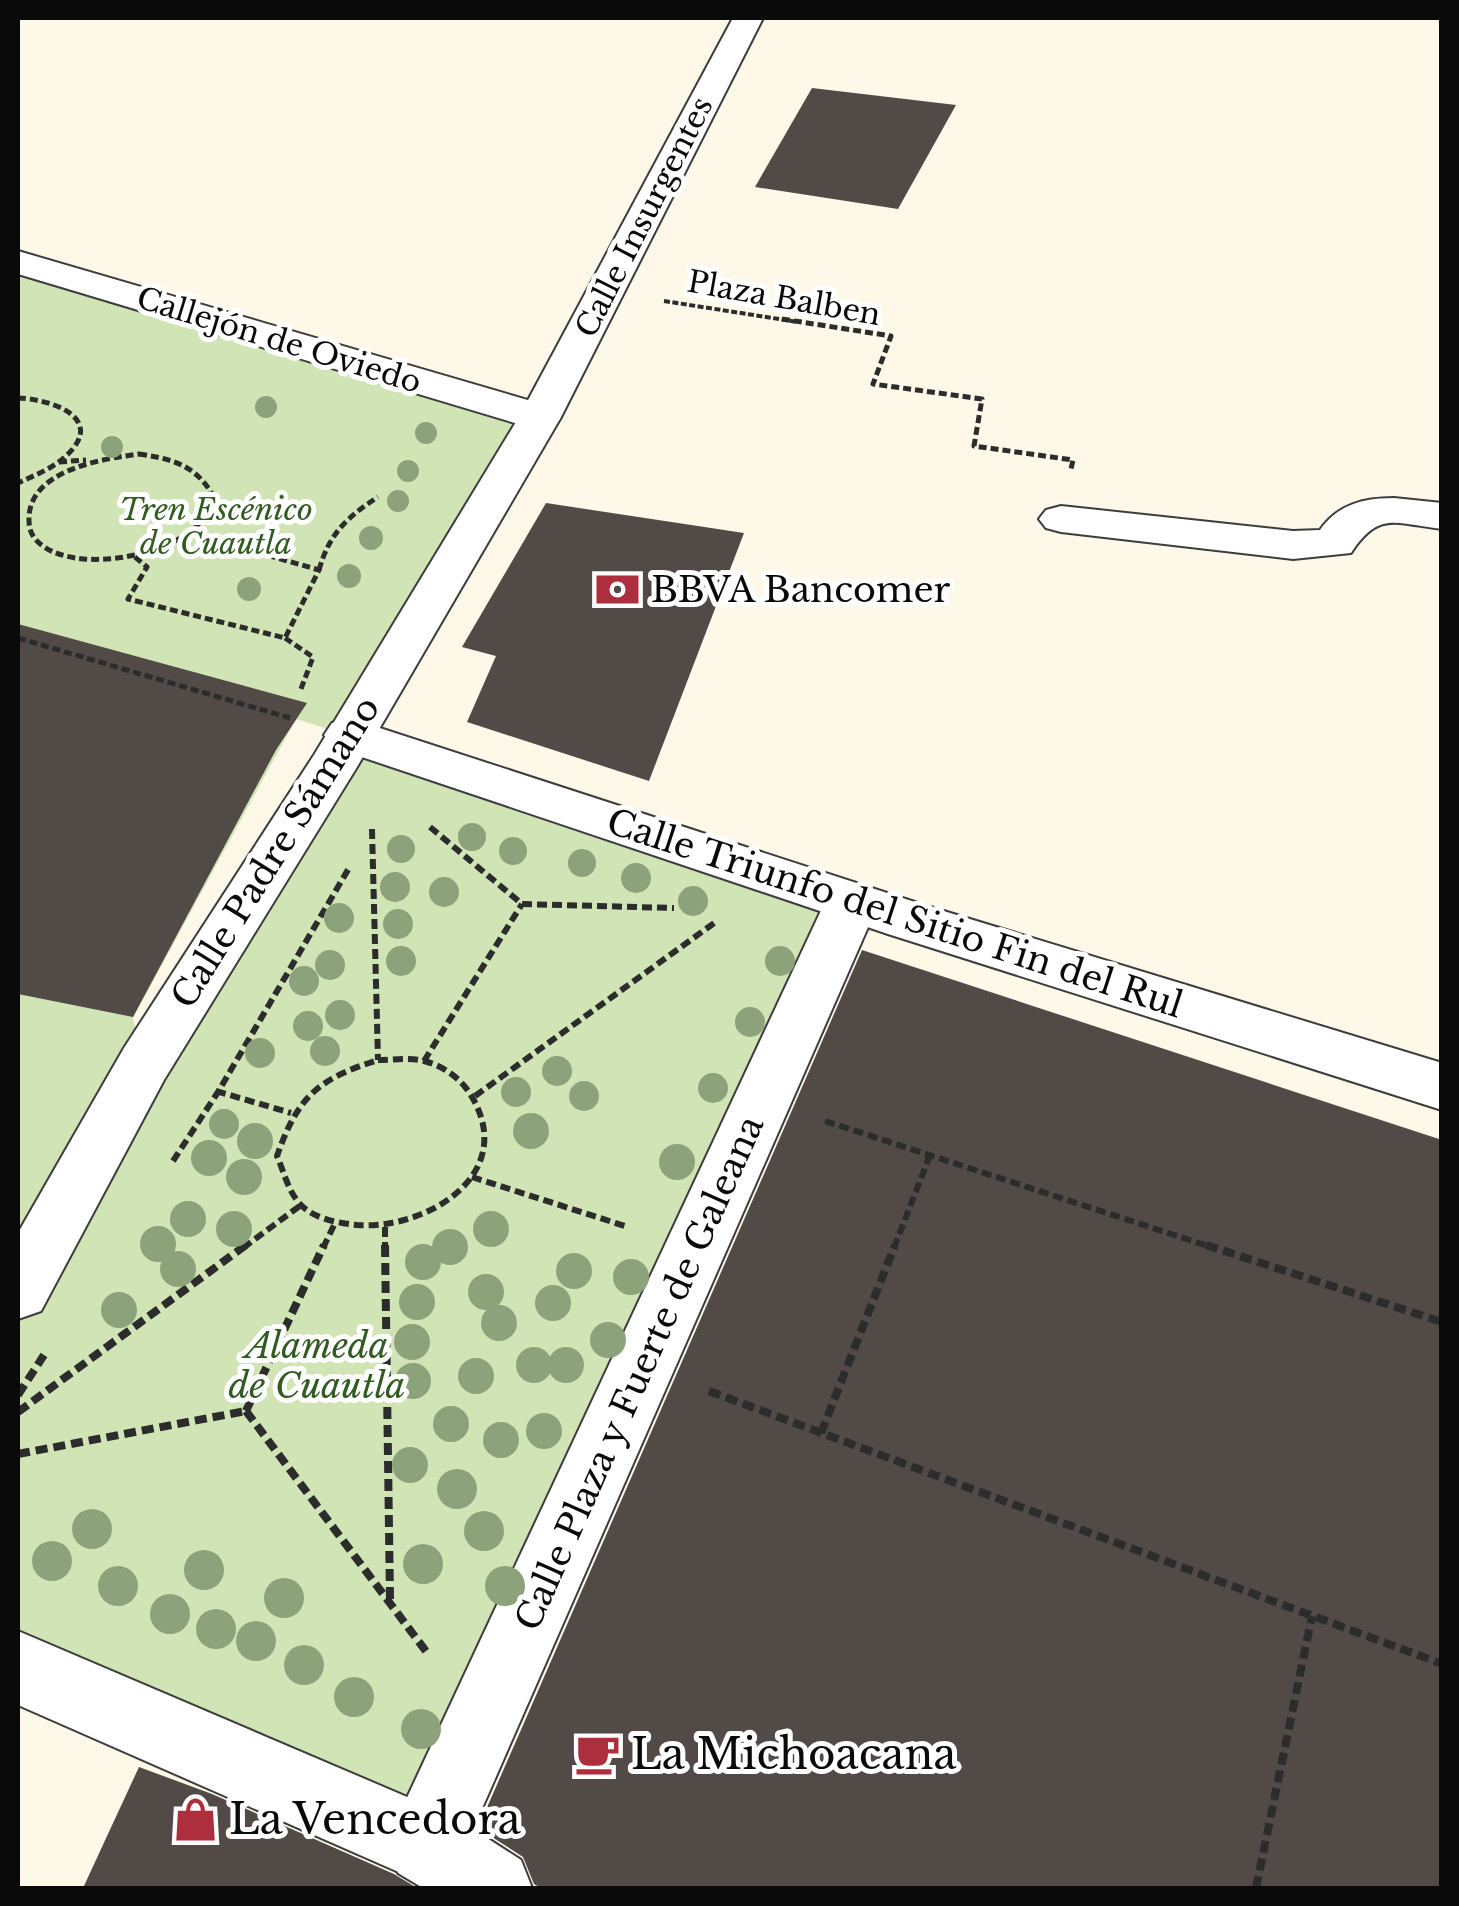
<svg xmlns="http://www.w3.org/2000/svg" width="1459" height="1906" viewBox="0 0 1459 1906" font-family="'Libre Baskerville',serif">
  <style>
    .green { fill: #d0e4b5; fill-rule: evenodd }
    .building { fill: #514a47 }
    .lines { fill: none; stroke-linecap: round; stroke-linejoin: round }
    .pedestrian-casing { stroke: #3d3d3d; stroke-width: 4 }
    .minor-casing { stroke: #3d3d3d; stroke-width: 4 }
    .tertiary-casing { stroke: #3d3d3d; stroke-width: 4 }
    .path-far3 { stroke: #2c2c2c; stroke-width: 4; stroke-dasharray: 6 2.5; stroke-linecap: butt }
    .path-far2 { stroke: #2c2c2c; stroke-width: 5; stroke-dasharray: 8 4; stroke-linecap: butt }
    .path-far1 { stroke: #2c2c2c; stroke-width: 6; stroke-dasharray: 10 5; stroke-linecap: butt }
    .path { stroke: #2c2c2c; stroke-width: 8; stroke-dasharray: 12 6; stroke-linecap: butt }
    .pedestrian { fill: #fff; fill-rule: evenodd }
    .minor { fill: #fff; fill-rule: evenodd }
    .tertiary { fill: #fff; fill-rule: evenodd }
    .tree { fill: #8ca27b }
    .labels { text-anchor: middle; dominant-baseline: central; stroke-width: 10; stroke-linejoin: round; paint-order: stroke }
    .far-street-label { font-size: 30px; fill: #0a0a0a; stroke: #fff }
    .far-park-label { font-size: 30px; font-style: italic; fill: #305b21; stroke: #fff }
    .poi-label { font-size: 35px; fill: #0a0a0a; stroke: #fff; text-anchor: start }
    .street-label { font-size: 35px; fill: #0a0a0a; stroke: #fff }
    .park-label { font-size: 35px; font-style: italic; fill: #305b21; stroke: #fff }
    .near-poi-label { font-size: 42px; fill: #0a0a0a; stroke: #fff; text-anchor: start }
  </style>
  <rect width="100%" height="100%" fill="#fdf8e8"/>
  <path class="green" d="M18,262L540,417L356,723L852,902L426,1845L18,1668ZM296,719L348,735L143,1062L133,1018Z"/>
  <g class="building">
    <polygon points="812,88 956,105 898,209 755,187"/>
    <polygon points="546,503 744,533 649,781 467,722 496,656 462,647"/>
    <polygon points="18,624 307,703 276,750 133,1017 18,994"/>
    <polygon points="862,950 1442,1140 1442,1888 541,1888 534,1884 523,1857 478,1828"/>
    <polygon points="139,1767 212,1794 394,1874 417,1888 83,1888"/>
  </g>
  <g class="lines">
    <defs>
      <polygon id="pedestrian" points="852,882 871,888 879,902 473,1829 521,1860 532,1888 423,1888 398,1873 387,1845 398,1817 825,902 833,888"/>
      <g id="minor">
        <polygon points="18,251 555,408 561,417 555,426 540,429 525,426 18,274"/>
        <path d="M1394,498L1442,503V529C1396,524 1379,510 1351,553L1293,559L1061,532L1046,528L1039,519L1046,510L1061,506L1293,531L1320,530C1338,504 1364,498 1394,498Z"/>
        <polygon points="349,718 924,905 1442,1063 1442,1110 888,934 332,747 324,735 332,723"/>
        <polygon points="18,1631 454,1817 465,1845 454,1873 426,1884 18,1705"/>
      </g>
      <polygon id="tertiary" points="733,18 763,18 561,417 357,767 164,1080 41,1311 18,1319 18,1233 124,1048 314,755 519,417"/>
    </defs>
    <use href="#pedestrian" class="pedestrian-casing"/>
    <use href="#minor" class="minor-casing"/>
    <use href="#tertiary" class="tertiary-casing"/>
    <polyline class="path-far3" points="664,301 798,322"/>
    <g class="path-far2">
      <polyline points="782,319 891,336 873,384 982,399 974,446 1073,460 1071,469"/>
      <path d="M18,398C49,399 107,417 67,455C54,468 35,475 18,483"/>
      <path d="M139,454C171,459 193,464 211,492C210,498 210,509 207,514C182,556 72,577 37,541C31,535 29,528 29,520C28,470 102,459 139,454Z"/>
      <polyline points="59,462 86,460"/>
      <polyline points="135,557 147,567 128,599 285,638 319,570 190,533"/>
      <path d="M319,570C329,534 347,517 378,497"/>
      <polyline points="18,638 290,718"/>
      <polyline points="285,638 313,657 301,689"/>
    </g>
    <g class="path-far1">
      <polyline points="430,827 522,904 674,908"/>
      <polyline points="372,829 378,1060"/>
      <path d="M378,1060C393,1060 409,1057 424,1061C444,1066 462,1079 472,1097C518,1175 426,1230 357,1225C338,1223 314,1219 300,1204C288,1191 284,1172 277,1156C298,1096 318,1079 378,1060Z"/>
      <polyline points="424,1061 522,904"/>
      <polyline points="216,1091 291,1113"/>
      <polyline points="475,1096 717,921"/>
      <polyline points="825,1121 1214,1248"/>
      <polyline points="173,1161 218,1092 349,868"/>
      <polyline points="472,1177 628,1227"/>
      <polyline points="385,1227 385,1248"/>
      <polyline points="243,1248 301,1205"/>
      <polyline points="323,1248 335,1223"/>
      <polyline points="894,1248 930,1155"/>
    </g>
    <g class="path">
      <polyline points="385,1245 390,1600"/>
      <polyline points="1206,1245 1442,1322"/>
      <polyline points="709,1391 1442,1664"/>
      <polyline points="18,1395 44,1355"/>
      <polyline points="246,1411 428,1654"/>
      <polyline points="246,1411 324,1245"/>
      <polyline points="18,1412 246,1245"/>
      <polyline points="821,1433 895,1245"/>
      <polyline points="18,1454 246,1411"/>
      <polyline points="1256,1888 1312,1616"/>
    </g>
    <use href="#pedestrian" class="pedestrian"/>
    <use href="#minor" class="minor"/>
    <use href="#tertiary" class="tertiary"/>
  </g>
  <g class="tree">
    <circle cx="266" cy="407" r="11"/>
    <circle cx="426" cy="433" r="11"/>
    <circle cx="112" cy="447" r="11"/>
    <circle cx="408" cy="471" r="11"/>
    <circle cx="398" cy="501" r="11"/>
    <circle cx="371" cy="538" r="12"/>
    <circle cx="349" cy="576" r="12"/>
    <circle cx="249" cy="589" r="12"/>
    <circle cx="472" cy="837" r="14"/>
    <circle cx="401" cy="849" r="14"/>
    <circle cx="513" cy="851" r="14"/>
    <circle cx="582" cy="863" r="14"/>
    <circle cx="636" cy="878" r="15"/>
    <circle cx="395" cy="887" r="15"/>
    <circle cx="444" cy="892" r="15"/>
    <circle cx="693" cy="901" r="15"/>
    <circle cx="339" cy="918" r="15"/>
    <circle cx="398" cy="924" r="15"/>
    <circle cx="401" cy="961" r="15"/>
    <circle cx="780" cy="961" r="15"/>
    <circle cx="330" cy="965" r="15"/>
    <circle cx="304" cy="981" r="15"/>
    <circle cx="340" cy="1015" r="15"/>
    <circle cx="750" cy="1022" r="15"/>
    <circle cx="308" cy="1026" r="15"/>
    <circle cx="325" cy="1051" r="15"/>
    <circle cx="260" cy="1053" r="15"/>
    <circle cx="557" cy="1071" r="15"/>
    <circle cx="713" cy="1088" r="15"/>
    <circle cx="516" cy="1092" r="15"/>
    <circle cx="584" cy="1096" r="15"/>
    <circle cx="224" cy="1124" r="15"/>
    <circle cx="531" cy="1131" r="18"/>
    <circle cx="255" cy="1141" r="18"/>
    <circle cx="209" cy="1158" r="18"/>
    <circle cx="677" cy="1162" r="18"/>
    <circle cx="244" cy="1177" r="18"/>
    <circle cx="188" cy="1219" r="18"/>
    <circle cx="234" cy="1229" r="18"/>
    <circle cx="491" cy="1229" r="18"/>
    <circle cx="158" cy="1244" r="18"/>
    <circle cx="450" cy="1247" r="18"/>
    <circle cx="423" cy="1262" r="18"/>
    <circle cx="178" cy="1269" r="18"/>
    <circle cx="574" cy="1271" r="18"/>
    <circle cx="631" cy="1277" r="18"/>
    <circle cx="486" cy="1292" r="18"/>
    <circle cx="417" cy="1302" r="18"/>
    <circle cx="553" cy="1303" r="18"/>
    <circle cx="119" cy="1310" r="18"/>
    <circle cx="499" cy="1323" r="18"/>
    <circle cx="608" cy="1340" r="18"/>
    <circle cx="412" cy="1342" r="18"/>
    <circle cx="534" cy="1365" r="18"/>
    <circle cx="566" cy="1365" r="18"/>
    <circle cx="476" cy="1376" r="18"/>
    <circle cx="413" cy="1381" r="18"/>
    <circle cx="451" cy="1424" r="18"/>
    <circle cx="544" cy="1431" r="18"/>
    <circle cx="501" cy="1440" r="18"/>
    <circle cx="410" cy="1465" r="18"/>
    <circle cx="457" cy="1489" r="20"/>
    <circle cx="92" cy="1529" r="20"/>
    <circle cx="484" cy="1531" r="20"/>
    <circle cx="52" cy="1561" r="20"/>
    <circle cx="423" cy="1564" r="20"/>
    <circle cx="204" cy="1570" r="20"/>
    <circle cx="118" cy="1586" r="20"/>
    <circle cx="505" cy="1586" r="20"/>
    <circle cx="284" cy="1598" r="20"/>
    <circle cx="170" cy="1614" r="20"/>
    <circle cx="216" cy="1629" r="20"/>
    <circle cx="256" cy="1641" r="20"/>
    <circle cx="304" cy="1665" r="20"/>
    <circle cx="354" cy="1697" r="20"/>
    <circle cx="421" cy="1729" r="20"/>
  </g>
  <defs>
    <symbol id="bank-bare" viewBox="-9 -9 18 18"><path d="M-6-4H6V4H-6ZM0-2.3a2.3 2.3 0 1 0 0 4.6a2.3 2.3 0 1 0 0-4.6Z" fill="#ad2e3c" stroke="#fff" stroke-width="2.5" paint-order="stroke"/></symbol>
    <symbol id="cafe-bare" viewBox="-9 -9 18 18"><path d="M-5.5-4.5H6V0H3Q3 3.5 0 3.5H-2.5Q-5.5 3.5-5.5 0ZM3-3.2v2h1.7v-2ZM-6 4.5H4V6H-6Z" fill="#ad2e3c" stroke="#fff" stroke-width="2.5" paint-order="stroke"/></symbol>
    <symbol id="shop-bare" viewBox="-9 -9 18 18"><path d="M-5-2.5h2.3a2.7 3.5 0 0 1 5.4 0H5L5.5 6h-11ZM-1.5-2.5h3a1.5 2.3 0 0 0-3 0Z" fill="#ad2e3c" stroke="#fff" stroke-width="2.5" paint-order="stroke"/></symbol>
  </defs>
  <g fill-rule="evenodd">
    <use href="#bank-bare" x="586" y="558" width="63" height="63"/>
    <use href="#cafe-bare" x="566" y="1722" width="63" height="63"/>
    <use href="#shop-bare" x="164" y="1788" width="63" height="63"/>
  </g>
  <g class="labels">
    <g class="far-street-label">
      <text transform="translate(644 217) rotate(-63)">Calle Insurgentes</text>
      <text transform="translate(784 298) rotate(10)">Plaza Balben</text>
      <text transform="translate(279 340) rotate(17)">Callejón de Oviedo</text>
    </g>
    <g class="far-park-label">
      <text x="216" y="509">Tren Escénico<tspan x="216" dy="34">de Cuautla</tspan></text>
    </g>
    <g class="poi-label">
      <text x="651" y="589">BBVA Bancomer</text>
    </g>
    <g class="street-label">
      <text transform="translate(275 852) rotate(-58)">Calle Padre Sámano</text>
      <text transform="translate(895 913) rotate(18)">Calle Triunfo del Sitio Fin del Rul</text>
      <text transform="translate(639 1373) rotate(-66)">Calle Plaza y Fuerte de Galeana</text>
    </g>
    <g class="park-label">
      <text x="317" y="1345">Alameda<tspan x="317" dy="40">de Cuautla</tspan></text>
    </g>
    <g class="near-poi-label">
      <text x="631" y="1754">La Michoacana</text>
      <text x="229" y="1819">La Vencedora</text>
    </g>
  </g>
  <rect width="1459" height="1906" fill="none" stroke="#0a0a0a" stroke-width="40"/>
</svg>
